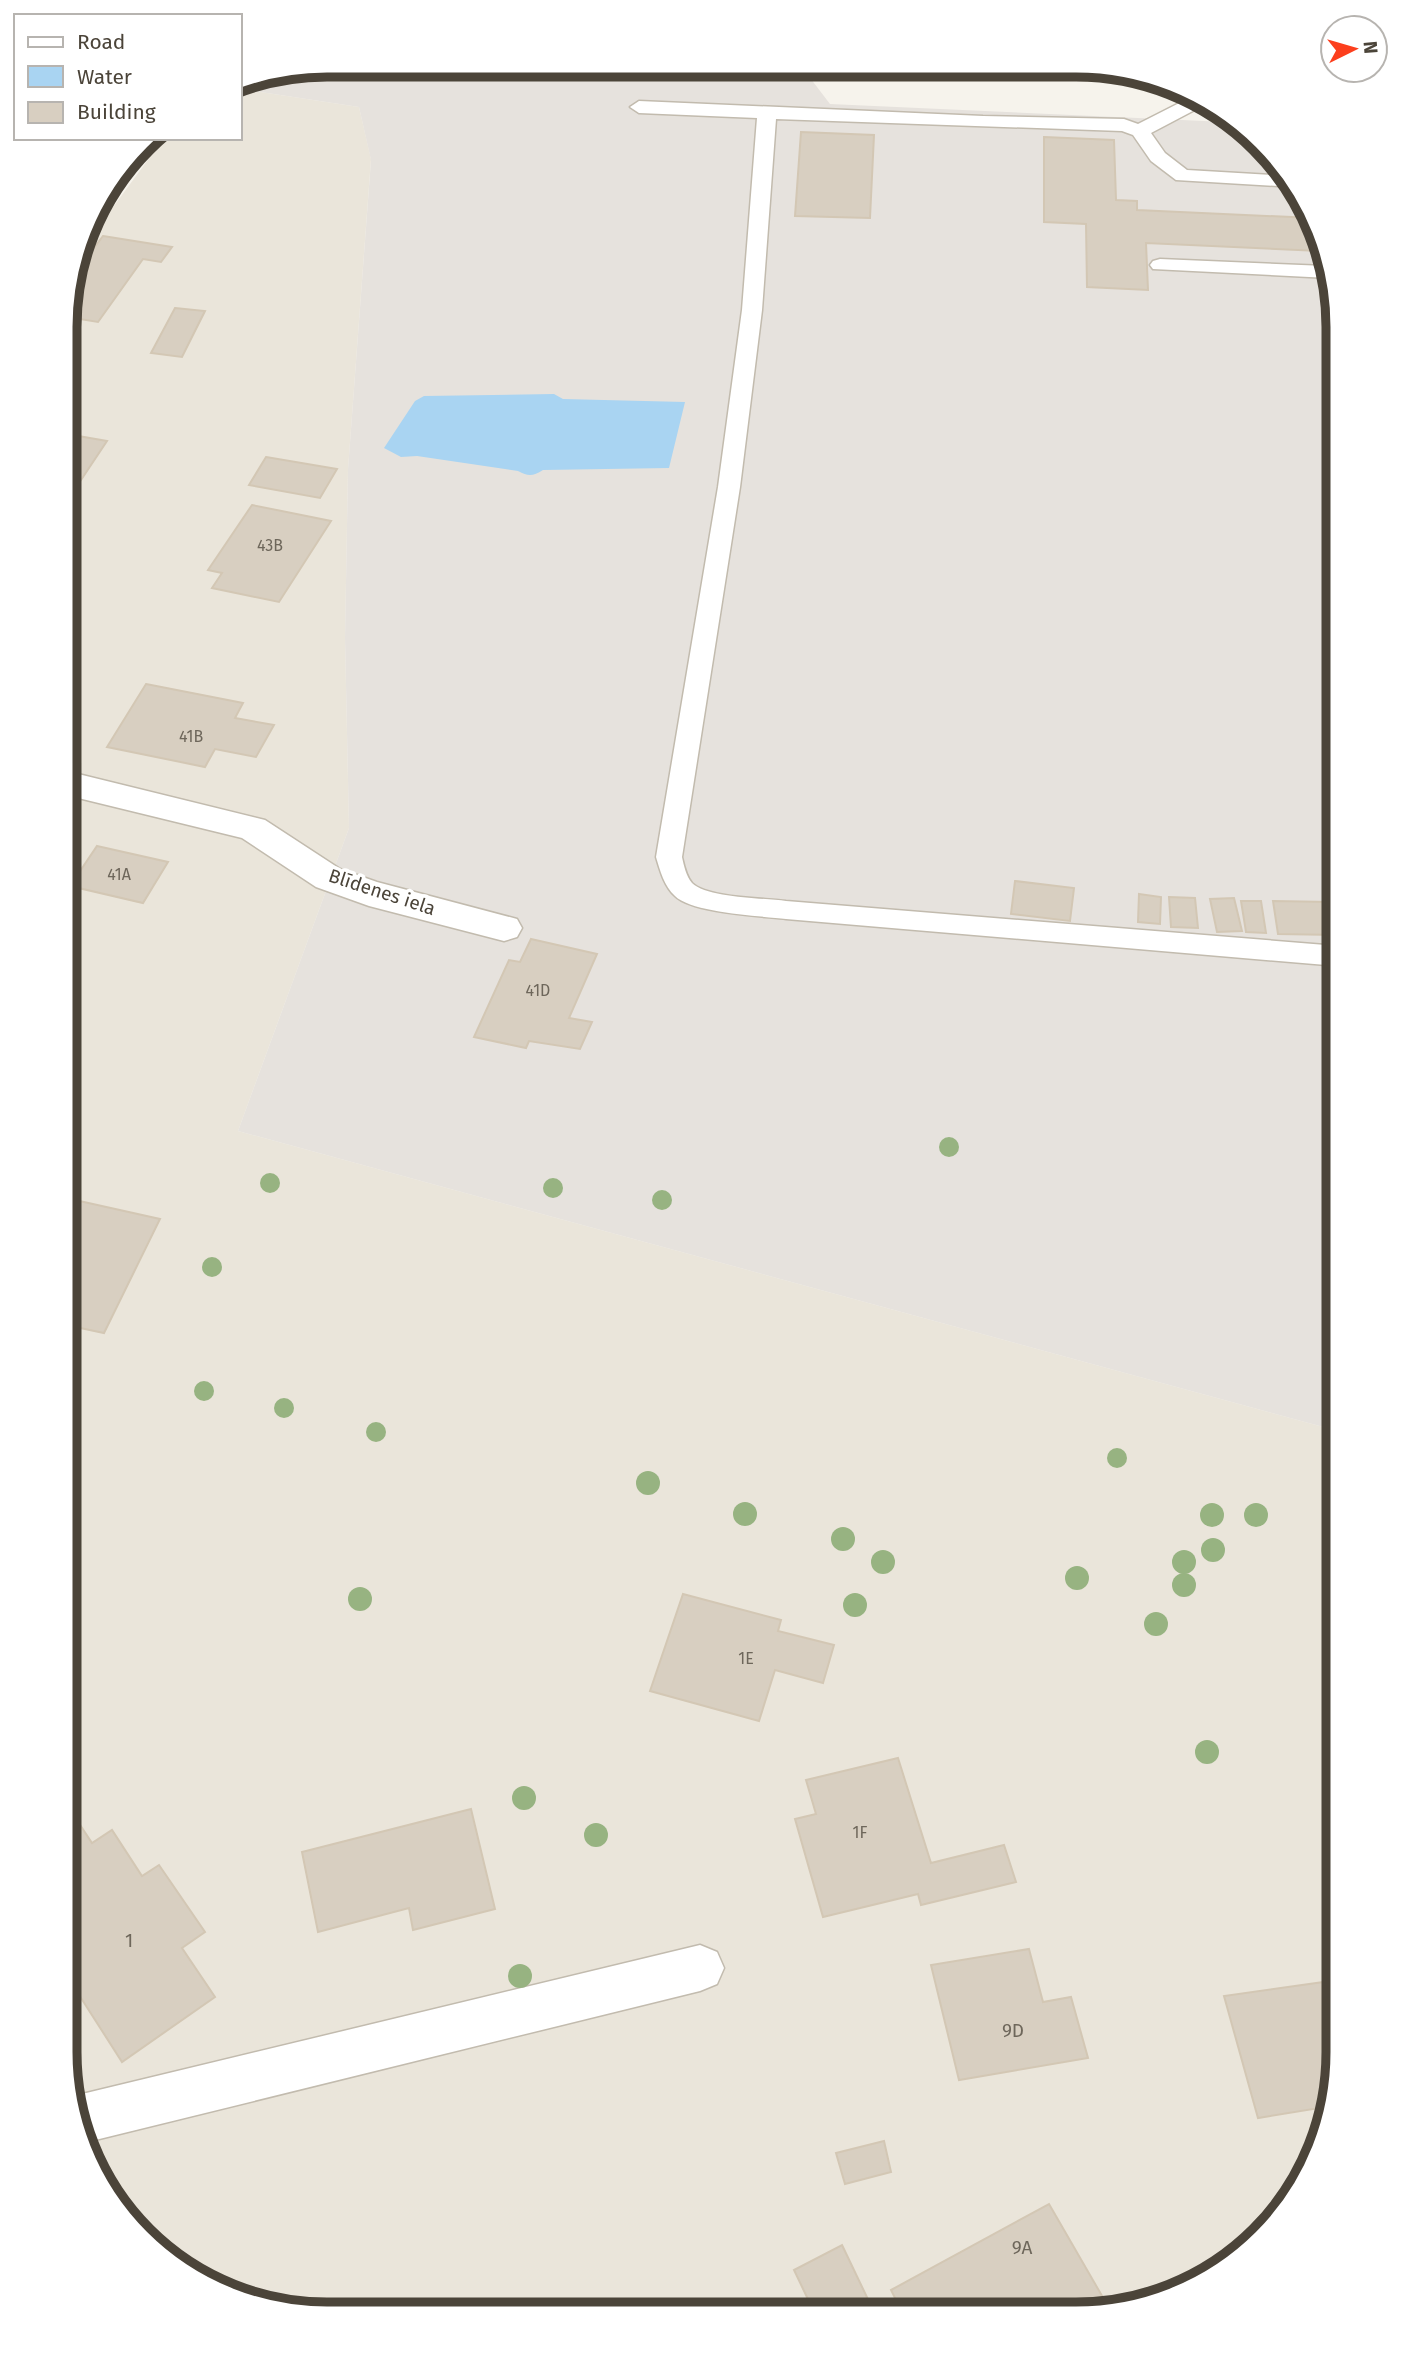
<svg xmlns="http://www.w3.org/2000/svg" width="1403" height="2379" viewBox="0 0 1403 2379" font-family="'Fira Sans',sans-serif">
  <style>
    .residential { fill: #eae5da }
    .industrial { fill: #e6e2dd }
    .water { fill: #a9d4f2 }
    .building { fill: #d8cfc1; stroke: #d3c7b4; stroke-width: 2 }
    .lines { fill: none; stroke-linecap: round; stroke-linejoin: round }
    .lane-casing { stroke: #c2bbae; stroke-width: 3 }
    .street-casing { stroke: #c2bbae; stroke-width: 3 }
    .path { stroke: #c4b79f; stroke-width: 3.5; stroke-dasharray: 2.5 2.5; stroke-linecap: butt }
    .lane { fill: #fff; fill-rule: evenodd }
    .street { fill: #fff; fill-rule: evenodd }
    .tree { fill: #97b381 }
    .labels { text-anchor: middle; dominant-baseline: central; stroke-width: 7; stroke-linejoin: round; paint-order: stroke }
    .number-label { font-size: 16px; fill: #6e675b }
    .street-label { font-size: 19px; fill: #4b4439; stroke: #fff }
    .near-number-label { font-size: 19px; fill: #6e675b }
    .rim { fill: none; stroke: #4b4439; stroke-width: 9 }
  </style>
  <rect width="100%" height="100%" fill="#f6f3ec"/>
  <polygon class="residential" points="240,89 359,107 371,159 348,469 345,638 349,828 238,1131 1338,1431 1338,2070 1324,2137 1284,2211 1236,2260 1176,2294 1077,2314 293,2312 226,2294 167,2260 119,2211 85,2152 65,2052 67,293 80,252 164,138 240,138"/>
  <polygon class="industrial" points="327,65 801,66 830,104 1226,122 1226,114 1236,119 1284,168 1318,227 1338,327 1338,1431 238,1131 349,828 345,638 348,469 371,160 359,107 240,89 240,82"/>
  <path class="water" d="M554,394L563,399L685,402L669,468L543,470C533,476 529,477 518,471L417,456L401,457L384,448L415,401L424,396Z"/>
  <g class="building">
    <polygon points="1006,67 1111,67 1112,81 1006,78"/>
    <polygon points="801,132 874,135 870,218 795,216"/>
    <polygon points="1044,137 1114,140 1116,200 1137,201 1137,210 1313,218 1319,251 1146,243 1148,290 1087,287 1086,224 1044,222"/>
    <polygon points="103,236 172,247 161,262 143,259 98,322 67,317 67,293 71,278"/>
    <polygon points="175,308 205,311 182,357 151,353"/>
    <polygon points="67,434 107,441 67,501"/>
    <polygon points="266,457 337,469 320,498 249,485"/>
    <polygon points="252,505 331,521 279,602 212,588 222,573 208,570"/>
    <polygon points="146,684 243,703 235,718 274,725 256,757 215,749 205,767 107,747"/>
    <polygon points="97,846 168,862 143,903 70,886"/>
    <polygon points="1015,881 1074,888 1070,921 1011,914"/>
    <polygon points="1139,894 1161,897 1160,924 1138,922"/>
    <polygon points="1169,897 1195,898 1198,928 1171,927"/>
    <polygon points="1234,898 1242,931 1217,932 1210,899"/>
    <polygon points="1241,901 1261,901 1266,933 1246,932"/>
    <polygon points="1273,901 1330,902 1337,935 1278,934"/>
    <polygon points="531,939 597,954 569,1018 592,1022 580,1049 529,1041 526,1048 474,1037 509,960 520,962"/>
    <polygon points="66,1198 160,1219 104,1333 66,1325"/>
    <polygon points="683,1594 781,1620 778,1631 834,1645 823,1683 775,1670 759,1721 650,1691"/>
    <polygon points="898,1758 931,1863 1004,1845 1016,1882 921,1905 918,1894 823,1917 795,1819 816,1814 806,1780"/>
    <polygon points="65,1802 92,1843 112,1830 142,1876 159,1865 205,1932 182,1948 215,1997 122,2062 65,1973"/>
    <polygon points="471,1809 495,1909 413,1930 409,1908 318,1932 302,1852"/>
    <polygon points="1029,1949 1043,2002 1071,1997 1088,2058 959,2080 931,1965"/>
    <polygon points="1338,1980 1338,2070 1328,2119 1319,2108 1258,2118 1224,1996"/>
    <polygon points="884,2141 891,2172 845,2184 836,2153"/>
    <polygon points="1049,2204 1109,2308 1077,2314 903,2314 891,2290"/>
    <polygon points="842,2245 875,2314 815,2314 794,2270"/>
  </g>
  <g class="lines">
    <defs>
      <g id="lane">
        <path d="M1195,95L1208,103L1151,133L1165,153L1187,170L1289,176L1295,187L1176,180L1151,161L1133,135L1122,131L776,119L762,310L740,487L682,857C684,866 686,876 692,883C707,898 764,898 786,901L1338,946V966L786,919C761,916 692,913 675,896C664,886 660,870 656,857L718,487L742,310L757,118L639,113L630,107L639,101L983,116L1124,119L1138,124Z"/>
        <polygon points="1160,259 1326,266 1329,278 1153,269 1150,265 1153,261"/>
      </g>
      <g id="street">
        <polygon points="66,771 265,820 340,869 377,882 517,919 522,928 517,937 504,941 369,906 316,887 242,838 66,795"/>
        <polygon points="700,1945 717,1952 724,1968 717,1984 700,1991 83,2143 74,2097 78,2095"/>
      </g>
    </defs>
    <use href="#lane" class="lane-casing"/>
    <use href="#street" class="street-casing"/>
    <polyline class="path" points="89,220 152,138"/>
    <use href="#lane" class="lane"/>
    <use href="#street" class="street"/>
  </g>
  <g class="tree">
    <circle cx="949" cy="1147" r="10"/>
    <circle cx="270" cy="1183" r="10"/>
    <circle cx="553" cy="1188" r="10"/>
    <circle cx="662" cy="1200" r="10"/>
    <circle cx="212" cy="1267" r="10"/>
    <circle cx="204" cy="1391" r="10"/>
    <circle cx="284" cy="1408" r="10"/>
    <circle cx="376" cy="1432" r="10"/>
    <circle cx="1117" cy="1458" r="10"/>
    <circle cx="648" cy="1483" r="12"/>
    <circle cx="745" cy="1514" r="12"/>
    <circle cx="1212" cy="1515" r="12"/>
    <circle cx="1256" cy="1515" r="12"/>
    <circle cx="843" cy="1539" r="12"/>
    <circle cx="1213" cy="1550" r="12"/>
    <circle cx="883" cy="1562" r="12"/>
    <circle cx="1184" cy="1562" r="12"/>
    <circle cx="1077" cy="1578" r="12"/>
    <circle cx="1184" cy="1585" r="12"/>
    <circle cx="360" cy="1599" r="12"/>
    <circle cx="855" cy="1605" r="12"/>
    <circle cx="1156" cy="1624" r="12"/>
    <circle cx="1207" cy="1752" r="12"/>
    <circle cx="524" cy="1798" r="12"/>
    <circle cx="596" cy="1835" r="12"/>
    <circle cx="520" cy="1976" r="12"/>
  </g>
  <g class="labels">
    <g class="number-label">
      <text x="270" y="545">43B</text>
      <text x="191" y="736">41B</text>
      <text x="119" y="874">41A</text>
      <text x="538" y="990">41D</text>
      <text x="746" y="1658">1E</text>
      <text x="860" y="1832">1F</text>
    </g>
    <g class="street-label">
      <text transform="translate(382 892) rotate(18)">Blīdenes iela</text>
    </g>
    <g class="near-number-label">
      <text x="129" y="1940">1</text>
      <text x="1013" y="2030">9D</text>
      <text x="1022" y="2247">9A</text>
    </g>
  </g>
  <path d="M0 0H1403V2379H0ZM327 77H1076A250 250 0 0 1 1326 327V2052A250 250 0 0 1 1076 2302H327A250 250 0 0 1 77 2052V327A250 250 0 0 1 327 77Z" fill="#fff" fill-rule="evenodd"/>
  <path class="rim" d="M327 77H1076A250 250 0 0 1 1326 327V2052A250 250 0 0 1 1076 2302H327A250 250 0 0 1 77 2052V327A250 250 0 0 1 327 77Z"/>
  <rect x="14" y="14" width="228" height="126" fill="#ffffff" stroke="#b7b4b0" stroke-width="2"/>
  <rect x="28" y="37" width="35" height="10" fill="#ffffff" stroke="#b7b4b0" stroke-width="2"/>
  <text x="77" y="49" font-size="21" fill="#4b4439">Road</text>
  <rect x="28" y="66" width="35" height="21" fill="#a9d4f2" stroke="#b7b4b0" stroke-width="2"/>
  <text x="77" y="84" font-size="21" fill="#4b4439">Water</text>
  <rect x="28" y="102" width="35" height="21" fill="#d8cfc1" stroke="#b7b4b0" stroke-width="2"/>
  <text x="77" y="119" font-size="21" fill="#4b4439">Building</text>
  <g transform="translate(1354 49) rotate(85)"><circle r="33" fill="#ffffff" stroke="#b7b4b0" stroke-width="2"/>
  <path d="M0-5L12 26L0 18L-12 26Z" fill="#fc3f1d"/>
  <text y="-10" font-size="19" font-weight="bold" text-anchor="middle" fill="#4b4439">N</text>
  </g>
</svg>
